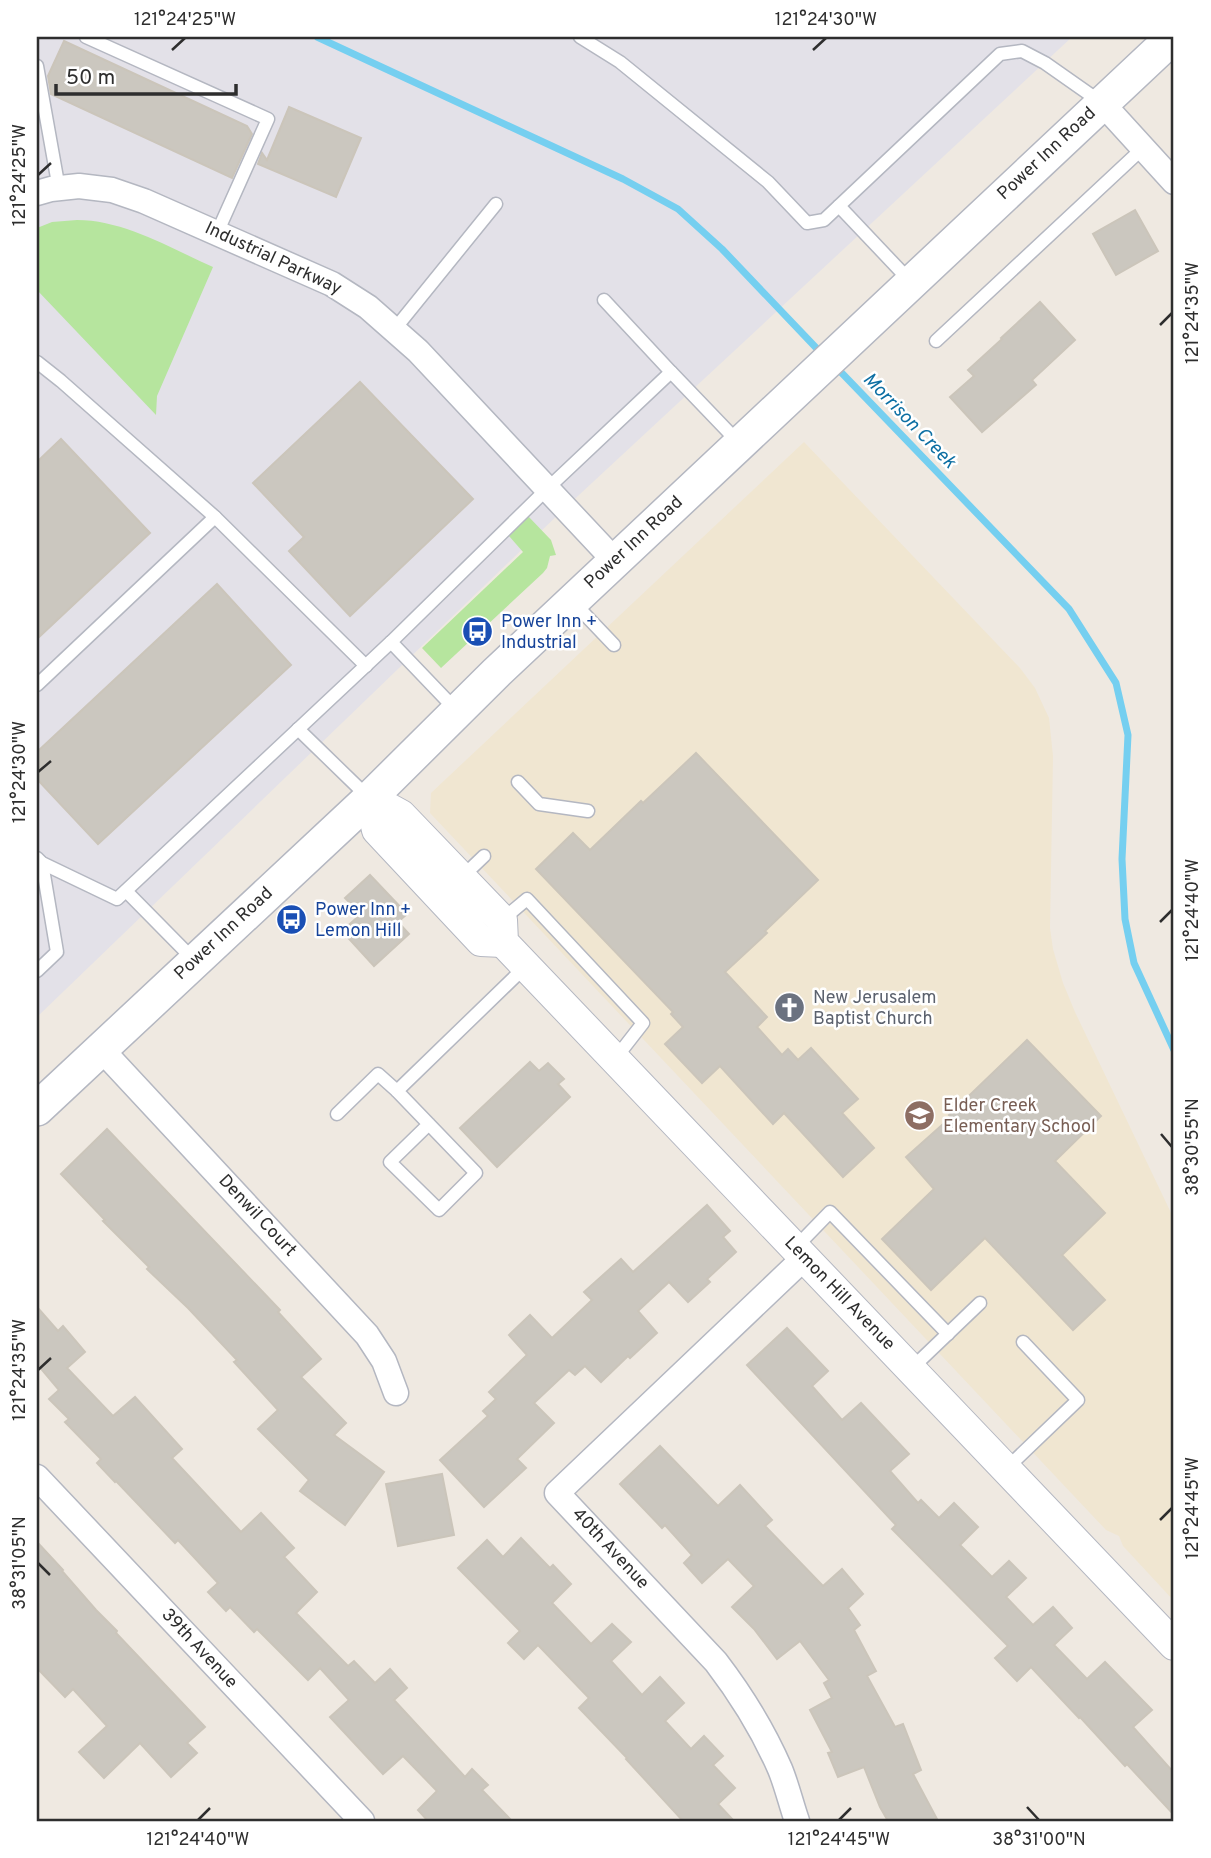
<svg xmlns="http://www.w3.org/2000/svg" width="1211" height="1858" viewBox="0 0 1211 1858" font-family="Overpass,sans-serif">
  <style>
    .industrial { fill: #e3e1e8 }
    .education { fill: #f0e6d1 }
    .green { fill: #b6e59e }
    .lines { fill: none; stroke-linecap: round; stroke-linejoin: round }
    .stream { stroke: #75cff0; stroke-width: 7 }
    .building { fill: #cbc7bf; stroke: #cbc5ba; stroke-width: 2 }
    .service-casing { stroke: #b4b7c1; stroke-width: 15 }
    .minor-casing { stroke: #b4b7c1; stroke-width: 27 }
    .tertiary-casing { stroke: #b4b7c1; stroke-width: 32 }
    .secondary-casing { stroke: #b4b7c1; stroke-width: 36 }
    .service { stroke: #fff; stroke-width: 12 }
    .minor { stroke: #fff; stroke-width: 24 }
    .tertiary { stroke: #fff; stroke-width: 30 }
    .secondary { stroke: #fff; stroke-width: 33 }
    .ticks { fill: none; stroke: #2e2e2e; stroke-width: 2.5 }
    .labels { text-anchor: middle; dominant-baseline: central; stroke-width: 5; stroke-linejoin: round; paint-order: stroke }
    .street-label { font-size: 18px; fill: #2e2e2e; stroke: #fff }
    .transit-label { font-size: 18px; fill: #164399; stroke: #fff; text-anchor: start }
    .worship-label { font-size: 18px; fill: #5b616d; stroke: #fff; text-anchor: start }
    .education-label { font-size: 18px; fill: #785e54; stroke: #fff; text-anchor: start }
    .water-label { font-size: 19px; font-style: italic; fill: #0d6fa3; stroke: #fff }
    .neatline { fill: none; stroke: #2e2e2e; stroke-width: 2.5 }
    .ticks-label { font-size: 18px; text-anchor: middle; fill: #2e2e2e }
  </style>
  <rect width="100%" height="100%" fill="#efe9e1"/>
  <polygon class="industrial" points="37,37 1072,37 565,508 37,1017"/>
  <polygon class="education" points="804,442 1020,668 1035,688 1049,718 1053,756 1050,928 1053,949 1063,983 1075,1012 1174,1219 1174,1601 1123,1546 1119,1536 1106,1530 430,813 431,793"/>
  <g class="green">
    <path d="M77,220C124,220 170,248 213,267L157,396L156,415L37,290V228L52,222Z"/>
    <polygon points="528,516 551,540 556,555 550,556 547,568 543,573 441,668 422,648 523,552 509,536"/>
  </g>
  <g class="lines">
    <g class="stream">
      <polyline points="317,37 623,179 678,209 722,249 822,354"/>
      <polyline points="836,367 1069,609 1116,683 1128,735 1122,859 1125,919 1134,963 1174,1050"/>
    </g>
  </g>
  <g class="building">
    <polygon points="64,41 247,126 252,134 232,178 51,94 48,76"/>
    <polygon points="289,107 361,138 336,197 258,164 262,153 267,160"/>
    <polygon points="1135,210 1158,251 1116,275 1093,234"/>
    <polygon points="1040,302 1075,340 1032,380 1036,385 982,432 950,397 974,376 968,370 1002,339 1001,338"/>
    <polygon points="360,382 473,499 350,616 289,551 304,537 253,483"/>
    <polygon points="61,439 150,533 37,639 37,462"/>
    <polygon points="217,584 291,665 98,844 37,779 37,752"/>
    <polygon points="696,753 818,880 765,931 767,933 725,972 767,1017 757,1027 782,1055 788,1049 798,1060 811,1048 858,1099 842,1113 874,1148 843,1177 784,1113 773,1124 720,1066 702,1083 665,1044 683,1027 671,1014 673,1012 536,869 573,833 590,850 641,801 643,803"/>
    <polygon points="370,875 407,914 398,922 409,934 374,966 342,931 361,914 345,898"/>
    <polygon points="1027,1040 1101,1116 1055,1161 1105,1213 1062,1255 1105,1300 1073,1330 985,1238 931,1290 882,1239 934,1189 906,1157 951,1117 949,1115"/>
    <polygon points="530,1062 539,1071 548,1063 564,1079 558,1084 570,1097 497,1167 460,1128"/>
    <polygon points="107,1129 280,1310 278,1312 321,1359 301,1377 346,1423 334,1435 384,1472 345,1525 300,1491 309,1480 258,1429 278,1410 234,1362 237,1360 188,1308 147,1269 149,1267 103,1221 105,1220 61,1174"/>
    <polygon points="707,1205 730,1231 723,1237 736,1252 707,1279 710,1282 688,1302 669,1282 638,1311 657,1333 630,1358 628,1356 601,1382 585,1366 575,1375 569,1370 534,1403 554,1423 517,1459 526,1468 484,1507 440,1460 488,1416 483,1411 496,1399 489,1392 527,1355 509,1335 530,1315 552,1338 592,1300 584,1292 621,1259 633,1272"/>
    <polygon points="37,1307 58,1331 63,1326 85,1352 67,1368 113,1416 135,1397 182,1449 172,1458 241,1532 261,1513 294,1548 284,1557 317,1592 296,1613 348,1666 354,1661 375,1683 390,1669 407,1688 394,1700 465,1777 472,1769 488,1785 482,1790 512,1821 428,1821 418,1810 437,1791 403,1756 383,1774 330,1717 349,1700 320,1668 308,1680 257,1629 254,1632 230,1607 226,1611 208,1592 218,1583 178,1540 175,1543 116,1481 115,1482 97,1463 101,1459 65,1422 69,1419 49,1399 59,1390 37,1364"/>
    <polygon points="787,1328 828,1371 812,1386 842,1420 861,1403 909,1454 890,1471 918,1503 921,1500 939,1518 954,1503 978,1527 960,1545 992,1577 1009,1561 1026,1578 1006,1597 1033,1625 1053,1607 1072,1628 1054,1645 1087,1679 1105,1662 1152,1710 1133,1727 1174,1773 1174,1815 1127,1764 1125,1766 1080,1717 1079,1718 1031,1667 1017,1681 995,1658 1008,1646 892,1529 896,1525 747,1365"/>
    <polygon points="660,1446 718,1506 740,1485 772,1520 765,1526 823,1586 842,1569 863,1594 848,1608 860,1625 854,1630 876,1671 867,1676 895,1727 903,1724 921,1770 913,1774 938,1821 888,1821 880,1807 864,1767 838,1777 828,1753 832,1752 810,1710 832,1698 824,1683 829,1680 800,1641 777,1659 754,1629 732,1607 754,1586 728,1559 702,1583 684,1563 692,1555 665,1525 662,1528 620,1484"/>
    <polygon points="442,1474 454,1535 398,1546 386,1484"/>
    <polygon points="521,1538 550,1568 553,1565 571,1584 552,1603 591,1644 612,1624 631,1642 611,1661 642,1695 660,1677 684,1703 665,1721 691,1749 704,1736 723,1756 713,1765 735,1788 718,1804 734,1821 683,1821 626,1759 627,1758 579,1708 589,1698 538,1645 524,1659 508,1643 520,1631 458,1568 487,1540 503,1557"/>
    <polygon points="37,1542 63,1570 62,1571 96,1610 117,1631 116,1633 205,1727 187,1743 197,1753 171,1777 140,1743 104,1778 79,1752 107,1726 73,1689 65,1697 37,1668"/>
  </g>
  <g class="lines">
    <defs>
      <g id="service">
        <polyline points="86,37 268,119 217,233"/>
        <polyline points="580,37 620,62 768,182 807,223 824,220 1000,54 1022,51 1045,63 1102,103"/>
        <polyline points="37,66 59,189"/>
        <polyline points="839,206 911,282"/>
        <polyline points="604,300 671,372"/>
        <polyline points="394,330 496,204"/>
        <polyline points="936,341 1143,148"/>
        <polyline points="37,362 61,381 215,517 37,685"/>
        <polyline points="215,517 366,666"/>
        <polyline points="573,602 614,645"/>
        <polyline points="457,711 391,642 547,489 671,372 740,444"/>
        <polyline points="298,729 368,797"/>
        <polyline points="518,782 539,804 588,811"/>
        <polyline points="37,858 42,863 117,899 391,642"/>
        <polyline points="461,878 484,856"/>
        <polyline points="126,891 195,961"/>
        <polyline points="502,920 527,899 643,1023 615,1059"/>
        <polyline points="37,971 57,952 42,863"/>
        <polyline points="337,1114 378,1074 397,1091"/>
        <polyline points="429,1124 390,1162 439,1210 476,1173 397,1091 526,966"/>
        <polyline points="795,1248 830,1212 948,1334"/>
        <polyline points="911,1369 980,1303"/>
        <polyline points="1006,1469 1078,1400 1023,1342"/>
      </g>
      <g id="minor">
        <polyline points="1102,103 1174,182"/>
        <polyline points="37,193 51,189 79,186 112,190 144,201 332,284 368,307 418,351 615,561"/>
        <polyline points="101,1049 367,1335 384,1361 396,1393"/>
        <polyline points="37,1477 362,1821"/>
        <path d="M797,1821C791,1804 787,1786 780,1769C763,1730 742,1696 716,1662L557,1493L804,1258"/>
      </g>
      <g id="tertiary">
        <polyline points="370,798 401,815 502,920 503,942 1174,1645"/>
        <polyline points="370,798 377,830 481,941 503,942"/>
      </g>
      <polyline id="secondary" points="37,1109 370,798 497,672 1173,37"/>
    </defs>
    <use href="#service" class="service-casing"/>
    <use href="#minor" class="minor-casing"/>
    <use href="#tertiary" class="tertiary-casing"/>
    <use href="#secondary" class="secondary-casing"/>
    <use href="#service" class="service"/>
    <use href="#minor" class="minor"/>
    <use href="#tertiary" class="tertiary"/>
    <use href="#secondary" class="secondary"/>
  </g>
  <path class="ticks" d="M172,50L185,38M813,50L826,38M38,175L51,163M1160,325L1172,313M38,772L51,761M1160,922L1172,910M1161,1134L1172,1147M38,1370L51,1358M1160,1520L1172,1508M38,1563L50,1575M1027,1807L1039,1820M198,1820L210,1808M839,1820L851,1808"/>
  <defs>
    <symbol id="bus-disc" viewBox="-11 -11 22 22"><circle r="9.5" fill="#1a4fb4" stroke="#fff"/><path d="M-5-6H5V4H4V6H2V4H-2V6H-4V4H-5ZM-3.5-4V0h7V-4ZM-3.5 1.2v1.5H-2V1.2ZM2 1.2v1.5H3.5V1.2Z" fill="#fff"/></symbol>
    <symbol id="church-disc" viewBox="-11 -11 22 22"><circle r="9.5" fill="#6b7280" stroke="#fff"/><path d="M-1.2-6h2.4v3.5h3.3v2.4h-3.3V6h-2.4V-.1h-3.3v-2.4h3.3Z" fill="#fff"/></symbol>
    <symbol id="school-disc" viewBox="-11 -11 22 22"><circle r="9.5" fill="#8d6e63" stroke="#fff"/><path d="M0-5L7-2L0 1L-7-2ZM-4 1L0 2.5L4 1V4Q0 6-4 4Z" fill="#fff"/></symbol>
  </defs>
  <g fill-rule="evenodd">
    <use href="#bus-disc" x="460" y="614" width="35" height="35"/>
    <use href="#bus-disc" x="274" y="902" width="35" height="35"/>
    <use href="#church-disc" x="772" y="990" width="35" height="35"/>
    <use href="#school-disc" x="902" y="1098" width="35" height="35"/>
  </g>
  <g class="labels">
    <g class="street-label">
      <text transform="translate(1047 154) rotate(-43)">Power Inn Road</text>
      <text transform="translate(273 259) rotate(25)">Industrial Parkway</text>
      <text transform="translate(634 543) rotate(-43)">Power Inn Road</text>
      <text transform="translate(224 934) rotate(-43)">Power Inn Road</text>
      <text transform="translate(257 1216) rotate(47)">Denwil Court</text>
      <text transform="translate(839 1294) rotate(46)">Lemon Hill Avenue</text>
      <text transform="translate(610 1549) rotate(47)">40th Avenue</text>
      <text transform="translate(199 1649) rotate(47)">39th Avenue</text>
    </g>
    <g class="transit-label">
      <text x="501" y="622">Power Inn +<tspan x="501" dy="21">Industrial</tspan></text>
      <text x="315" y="910">Power Inn +<tspan x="315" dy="21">Lemon Hill</tspan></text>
    </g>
    <g class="worship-label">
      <text x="813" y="998">New Jerusalem<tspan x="813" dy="21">Baptist Church</tspan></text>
    </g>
    <g class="education-label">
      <text x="943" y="1106">Elder Creek<tspan x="943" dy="21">Elementary School</tspan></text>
    </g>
    <g class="water-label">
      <text transform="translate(909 421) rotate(46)">Morrison Creek</text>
    </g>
  </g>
  <rect width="1211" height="1858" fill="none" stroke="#ffffff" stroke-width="77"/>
  <path d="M56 84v10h180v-10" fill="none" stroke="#2e2e2e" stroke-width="3.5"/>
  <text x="66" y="84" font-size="21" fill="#2e2e2e" stroke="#ffffff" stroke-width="5" paint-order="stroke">50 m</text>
  <rect x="38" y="38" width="1134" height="1782" class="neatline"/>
  <g class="ticks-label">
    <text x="185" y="25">121°24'25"W</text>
    <text x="826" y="25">121°24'30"W</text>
    <text transform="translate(19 175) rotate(-90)" y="6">121°24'25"W</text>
    <text transform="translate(1192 313) rotate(-90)" y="6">121°24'35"W</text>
    <text transform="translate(19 772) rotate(-90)" y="6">121°24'30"W</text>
    <text transform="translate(1192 910) rotate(-90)" y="6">121°24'40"W</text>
    <text transform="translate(1192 1147) rotate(-90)" y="6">38°30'55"N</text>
    <text transform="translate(19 1370) rotate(-90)" y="6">121°24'35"W</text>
    <text transform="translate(1192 1508) rotate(-90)" y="6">121°24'45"W</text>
    <text transform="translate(19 1563) rotate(-90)" y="6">38°31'05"N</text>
    <text x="198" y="1845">121°24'40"W</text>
    <text x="839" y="1845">121°24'45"W</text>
    <text x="1039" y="1845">38°31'00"N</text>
  </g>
</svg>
